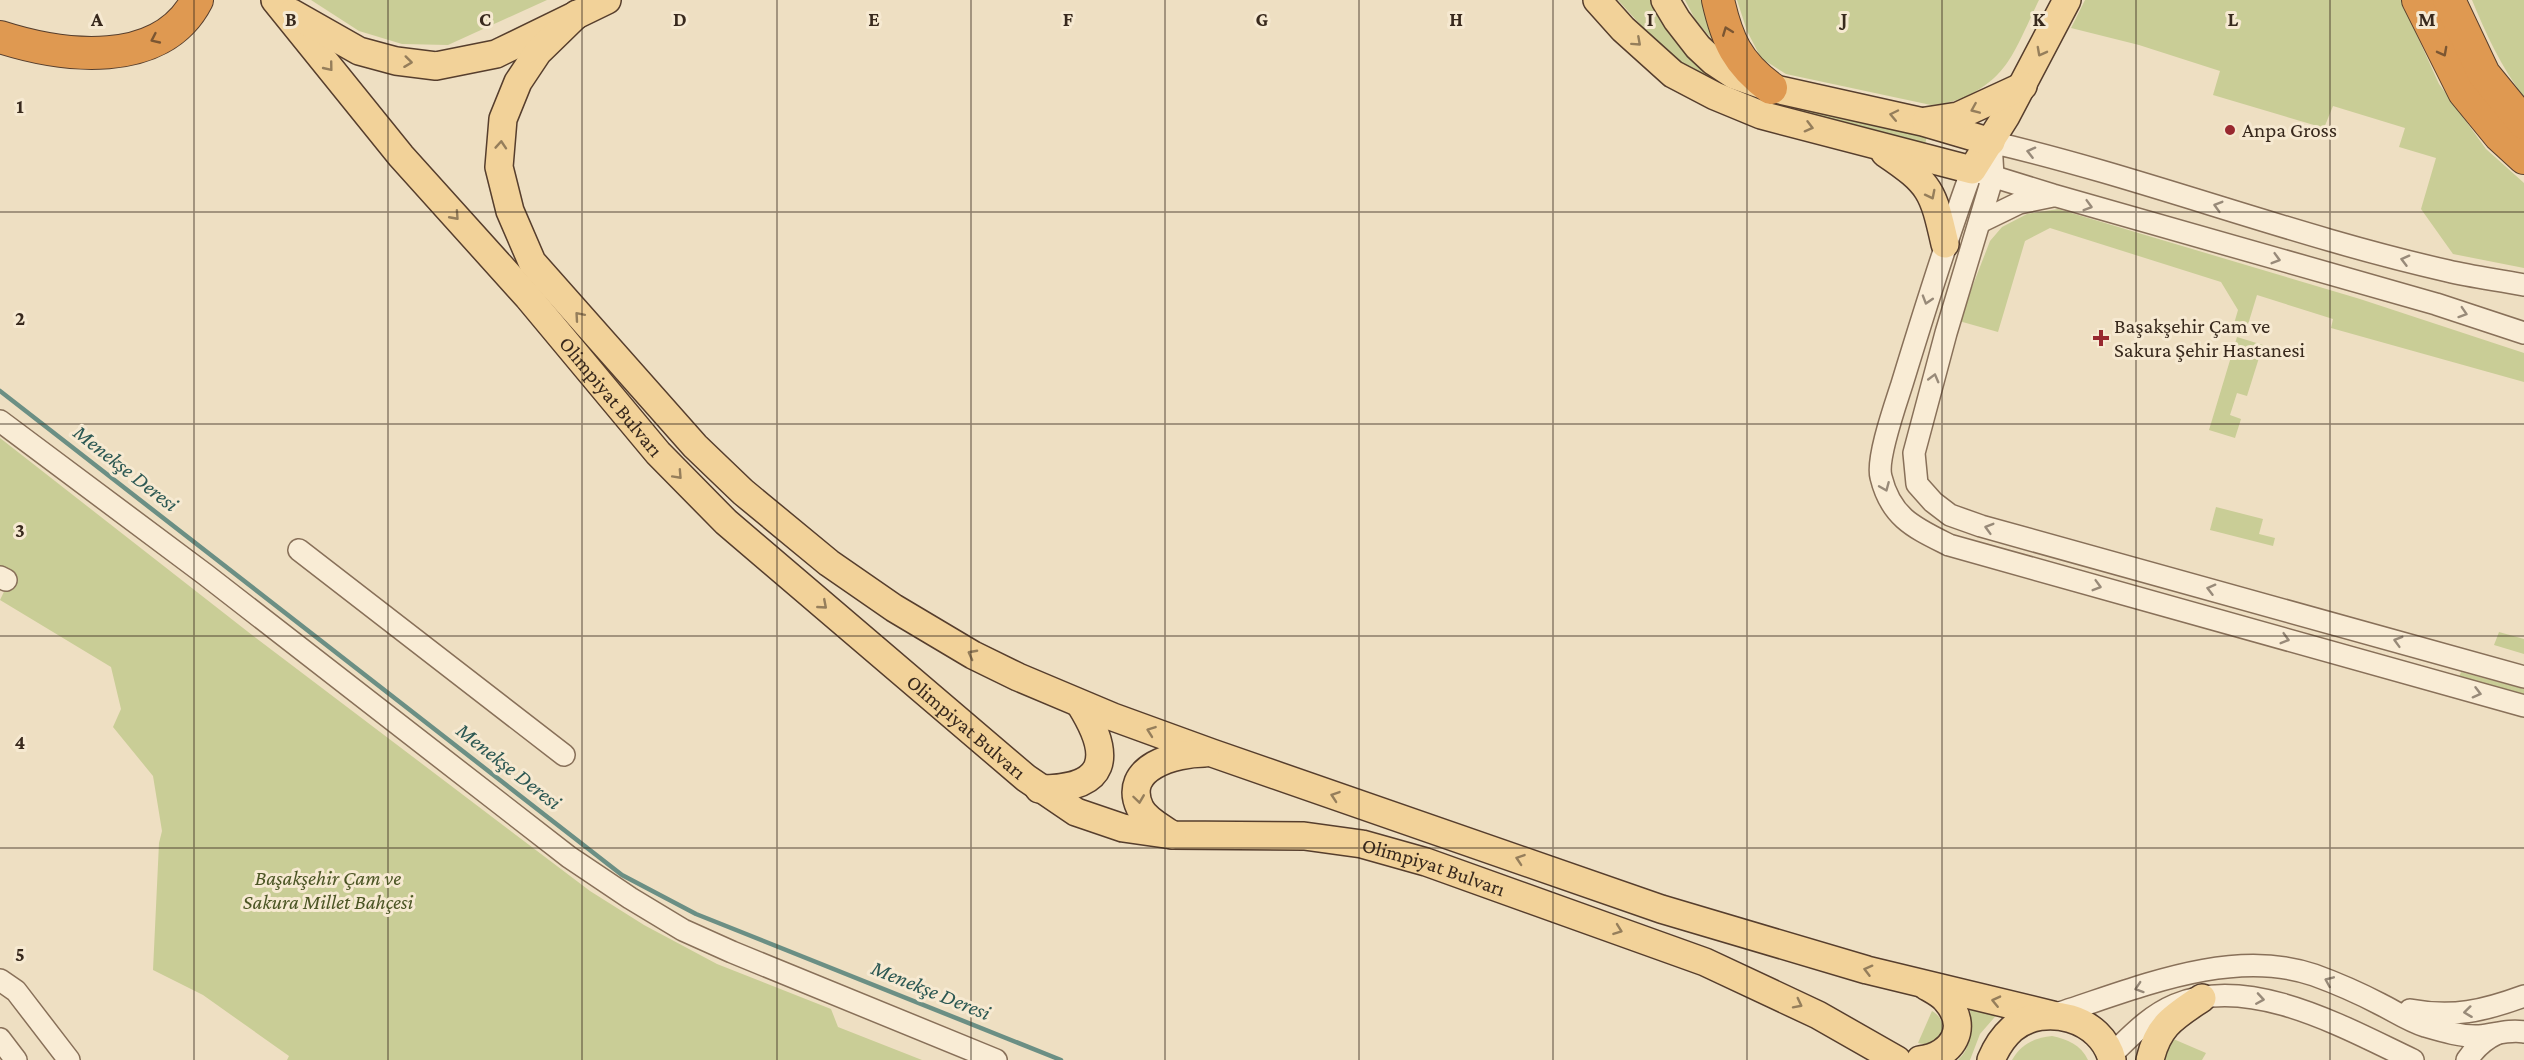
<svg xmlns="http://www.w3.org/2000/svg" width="2524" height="1060" viewBox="0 0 2524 1060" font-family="'Crimson Pro',serif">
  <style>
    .green { fill: #c9cd96 }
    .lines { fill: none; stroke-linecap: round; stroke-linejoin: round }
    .stream { stroke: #6b8f84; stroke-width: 4.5 }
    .minor-casing { stroke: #887059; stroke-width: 24 }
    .major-casing { stroke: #563e2d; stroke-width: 30 }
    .highway-casing { stroke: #563e2d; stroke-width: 34 }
    .minor { stroke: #f9ecd5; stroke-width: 21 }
    .major { stroke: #f2d299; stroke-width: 27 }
    .highway { stroke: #df9951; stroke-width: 32 }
    .oneway { stroke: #7b5632 }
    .oneway2 { stroke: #957e5b }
    .oneway3 { stroke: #988a79 }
    .grid { fill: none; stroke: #38291d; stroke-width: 1.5; stroke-opacity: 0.55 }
    .poi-dot { fill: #98282f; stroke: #f6e9d1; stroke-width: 2 }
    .labels { text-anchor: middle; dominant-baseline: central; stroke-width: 6; stroke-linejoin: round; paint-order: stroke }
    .poi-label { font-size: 21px; fill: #38291d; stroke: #f6e9d1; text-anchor: start }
    .street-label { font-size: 21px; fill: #38291d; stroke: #f6e9d1 }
    .park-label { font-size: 21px; font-style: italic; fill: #4b5524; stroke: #f6e9d1 }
    .water-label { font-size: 22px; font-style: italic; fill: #2c5853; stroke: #f6e9d1 }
    .grid-label { font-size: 20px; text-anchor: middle; font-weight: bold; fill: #38291d; stroke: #f6e9d1; stroke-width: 6; stroke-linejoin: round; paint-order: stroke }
  </style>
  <rect width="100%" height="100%" fill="#eedfc2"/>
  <g class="green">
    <polygon points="311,0 547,0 448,45 402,44 359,31"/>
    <polygon points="1618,0 1653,0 1698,65 1927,135 1925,145 1754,104 1718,89 1666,53"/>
    <polygon points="1685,0 1707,0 1719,47 1696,21"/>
    <path d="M1737,0H2039C2030,18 2016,53 2004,67C1986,90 1959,103 1931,105L1786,74L1761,58L1747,31Z"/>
    <polygon points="2085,0 2401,0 2439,84 2486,149 2524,183 2524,268 2453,254 2421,209 2436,158 2399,147 2405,128 2333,106 2324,128 2213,95 2220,71 2139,45 2071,28"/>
    <path d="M2472,0H2524V97C2501,67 2486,34 2472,0Z"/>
    <polygon points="2058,209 2360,299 2524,353 2524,382 2331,328 2333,319 2257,295 2246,331 2233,327 2238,310 2221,282 2050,228 2025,241 1998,332 1959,321 1990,241 2002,227 2027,214"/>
    <polygon points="2237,337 2263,345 2247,396 2237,393 2230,415 2241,419 2235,438 2209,430"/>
    <polygon points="0,438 252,635 590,891 644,925 717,964 831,1009 838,1027 922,1060 287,1060 289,1056 203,995 153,970 159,843 162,831 153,776 113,727 121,709 111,667 0,600 13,573 0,567"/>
    <polygon points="2216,507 2263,519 2259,534 2275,538 2273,546 2210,530"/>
    <polygon points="2499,632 2524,639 2524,654 2494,645"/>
    <polygon points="2461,672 2524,689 2524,698 2458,680"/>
    <path d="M1970,1008L2000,1011L1980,1034L1970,1060H1958C1973,1047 1971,1026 1970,1008Z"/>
    <path d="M1932,1011C1952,1022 1940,1050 1918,1043Z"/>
    <path d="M2052,1036C2067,1039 2081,1045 2088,1060H2012C2021,1044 2034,1038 2052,1036Z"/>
    <polygon points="2171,1038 2206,1053 2202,1060 2162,1060"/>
  </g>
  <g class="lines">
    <polyline class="stream" points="0,391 622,875 696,914 1061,1060"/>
    <defs>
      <g id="minor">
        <polyline points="1980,222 2019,203 2053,196"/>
        <path d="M2524,285C2499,280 2473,277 2448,271C2293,236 2145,178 1991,142L1993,176L1946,333L1914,453L1917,484L1933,502L1950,515L1981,526L2524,677"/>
        <path d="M2524,333L2436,304L2053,195L1972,170C1946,241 1924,312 1902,384C1896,403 1876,459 1881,477C1891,518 1915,528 1949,545L2524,706"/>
        <polyline points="0,421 206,575 569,857 630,898 683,930 732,952 996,1060"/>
        <polyline points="299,550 564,755"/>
        <polyline points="0,577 6,580"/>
        <polyline points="0,980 16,991 69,1060"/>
        <path d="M2410,1010C2453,1018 2483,1011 2524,996"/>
        <path d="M2053,1015C2133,990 2230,946 2314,975C2336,983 2359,993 2380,1004C2396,1012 2409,1021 2425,1026C2442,1031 2462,1037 2479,1036C2494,1035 2509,1029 2524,1032"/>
        <polyline points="0,1039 16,1060"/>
        <path d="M2111,1055C2131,1036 2149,1016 2175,1005C2250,973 2347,1029 2413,1060"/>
        <path d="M2467,1060C2475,1048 2483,1040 2496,1034"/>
      </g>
      <g id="major">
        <path id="s1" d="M275,0L401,156L528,297L658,453L726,522L1026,778L1076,812L1123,828L1172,835L1304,836L1362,844L1426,862L1705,962L1818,1015L1897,1060"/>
        <polyline points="1597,0 1623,29 1673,74 1715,96 1761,115 1972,170 2006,116 2067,0"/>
        <polyline points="1665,0 1677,20 1698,47 1713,61 1734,75 1771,88 1923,122 1991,142"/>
        <polyline points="292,13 359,51 396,61 436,66 496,54 607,0"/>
        <polyline points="577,14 538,52 518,82 503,119 499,167 510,211 532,262 695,446 743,492 829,563 894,608 973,655 1018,677 1113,717 1212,753 1661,909 1867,970 2053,1015"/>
        <polyline points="1926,121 1958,116 2023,86"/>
        <path d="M1885,153C1931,184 1933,191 1945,244"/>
        <path d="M1039,789C1108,789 1113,757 1080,704"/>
        <path d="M1172,835C1161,827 1146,820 1140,808C1121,767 1176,753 1205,753"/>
        <path d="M1920,1060C1953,1056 1970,1027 1946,1000C1941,994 1933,990 1926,986"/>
        <path d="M1991,1060C1996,1048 2002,1038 2012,1029C2044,1002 2102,1018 2112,1060"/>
        <path d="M2150,1060C2158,1025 2174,1017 2202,998"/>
      </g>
      <g id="highway">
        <path d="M1718,0C1727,40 1737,63 1771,88"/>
        <polyline points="2418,0 2464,92 2500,136 2524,158"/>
        <polyline points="2449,0 2484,74 2524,123"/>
        <path d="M0,37C62,57 161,70 197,0"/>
      </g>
    </defs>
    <use href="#minor" class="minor-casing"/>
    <use href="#major" class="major-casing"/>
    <use href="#highway" class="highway-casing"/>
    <use href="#minor" class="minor"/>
    <use href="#major" class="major"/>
    <use href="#highway" class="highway"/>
  </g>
  <defs><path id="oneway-chevron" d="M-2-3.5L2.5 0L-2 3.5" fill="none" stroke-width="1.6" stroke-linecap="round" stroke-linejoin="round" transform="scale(1.5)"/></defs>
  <g class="oneway">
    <use href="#oneway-chevron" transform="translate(1727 31) rotate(-111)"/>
    <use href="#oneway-chevron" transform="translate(155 39) rotate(155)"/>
    <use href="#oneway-chevron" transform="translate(2443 52) rotate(62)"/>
  </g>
  <g class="oneway2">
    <use href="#oneway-chevron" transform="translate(1637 42) rotate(42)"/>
    <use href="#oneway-chevron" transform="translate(2041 52) rotate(118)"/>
    <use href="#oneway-chevron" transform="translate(408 62) rotate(7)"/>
    <use href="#oneway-chevron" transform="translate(329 67) rotate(51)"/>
    <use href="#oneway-chevron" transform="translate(1975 109) rotate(157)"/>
    <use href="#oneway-chevron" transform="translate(1894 115) rotate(-168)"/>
    <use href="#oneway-chevron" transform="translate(1809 127) rotate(15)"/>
    <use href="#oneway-chevron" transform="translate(501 145) rotate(-86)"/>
    <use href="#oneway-chevron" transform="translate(1931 195) rotate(63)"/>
    <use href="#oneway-chevron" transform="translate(455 216) rotate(48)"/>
    <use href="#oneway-chevron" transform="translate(579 316) rotate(-131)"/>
    <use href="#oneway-chevron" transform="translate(678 475) rotate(47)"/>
    <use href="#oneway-chevron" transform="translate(823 605) rotate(41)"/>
    <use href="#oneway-chevron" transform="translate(972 654) rotate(-152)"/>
    <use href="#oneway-chevron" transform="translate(1151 731) rotate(-160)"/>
    <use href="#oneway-chevron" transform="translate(1335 796) rotate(-161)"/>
    <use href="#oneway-chevron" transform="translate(1139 799) rotate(82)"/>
    <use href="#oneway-chevron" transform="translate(1520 859) rotate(-161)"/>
    <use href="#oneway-chevron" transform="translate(1618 930) rotate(20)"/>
    <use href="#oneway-chevron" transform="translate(1868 970) rotate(-165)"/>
    <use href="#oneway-chevron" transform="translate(1996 1001) rotate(-167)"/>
    <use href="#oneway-chevron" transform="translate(1798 1004) rotate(27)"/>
  </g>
  <g class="oneway3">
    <use href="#oneway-chevron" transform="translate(2031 152) rotate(-166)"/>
    <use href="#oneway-chevron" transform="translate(2088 206) rotate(16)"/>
    <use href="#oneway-chevron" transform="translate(2218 206) rotate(-164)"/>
    <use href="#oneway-chevron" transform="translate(2276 259) rotate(16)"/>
    <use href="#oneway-chevron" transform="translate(2405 260) rotate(-165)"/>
    <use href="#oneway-chevron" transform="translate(1927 300) rotate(107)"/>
    <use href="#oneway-chevron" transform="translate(2463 313) rotate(18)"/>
    <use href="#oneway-chevron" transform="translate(1934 378) rotate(-75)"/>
    <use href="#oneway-chevron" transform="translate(1885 487) rotate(67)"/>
    <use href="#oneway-chevron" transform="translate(1989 528) rotate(-164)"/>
    <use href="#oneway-chevron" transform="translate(2097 586) rotate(16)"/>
    <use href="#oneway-chevron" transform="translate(2211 589) rotate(-165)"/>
    <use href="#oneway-chevron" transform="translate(2285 639) rotate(16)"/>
    <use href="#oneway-chevron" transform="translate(2398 641) rotate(-164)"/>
    <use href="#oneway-chevron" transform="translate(2477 693) rotate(15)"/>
    <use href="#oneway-chevron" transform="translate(2329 981) rotate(-157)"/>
    <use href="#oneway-chevron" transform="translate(2139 988) rotate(162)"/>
    <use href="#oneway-chevron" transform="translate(2260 999) rotate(9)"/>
    <use href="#oneway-chevron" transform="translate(2468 1012) rotate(173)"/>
  </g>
  <path class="grid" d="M194,0V1060M388,0V1060M582,0V1060M777,0V1060M971,0V1060M1165,0V1060M1359,0V1060M1553,0V1060M1747,0V1060M1942,0V1060M2136,0V1060M2330,0V1060M0,212H2524M0,424H2524M0,636H2524M0,848H2524"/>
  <g class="poi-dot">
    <circle cx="2230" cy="130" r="6"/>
    <path d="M2098 329h6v6h6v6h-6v6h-6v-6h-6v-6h6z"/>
  </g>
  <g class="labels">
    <g class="poi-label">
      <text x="2242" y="130">Anpa Gross</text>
      <text x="2114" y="326">Başakşehir Çam ve<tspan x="2114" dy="24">Sakura Şehir Hastanesi</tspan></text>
    </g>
    <g class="street-label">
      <text stroke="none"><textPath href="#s1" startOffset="520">Olimpiyat Bulvarı</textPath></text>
      <text stroke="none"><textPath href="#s1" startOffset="1006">Olimpiyat Bulvarı</textPath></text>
      <text stroke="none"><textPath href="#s1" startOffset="1510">Olimpiyat Bulvarı</textPath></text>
    </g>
    <g class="park-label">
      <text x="328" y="878">Başakşehir Çam ve<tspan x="328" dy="24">Sakura Millet Bahçesi</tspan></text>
    </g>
    <g class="water-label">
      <text transform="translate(126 468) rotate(38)">Menekşe Deresi</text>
      <text transform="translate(509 766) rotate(38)">Menekşe Deresi</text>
      <text transform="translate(931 990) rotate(22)">Menekşe Deresi</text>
    </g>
  </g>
  <g class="grid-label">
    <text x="97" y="26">A</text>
    <text x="291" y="26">B</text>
    <text x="485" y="26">C</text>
    <text x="680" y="26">D</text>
    <text x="874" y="26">E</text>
    <text x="1068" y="26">F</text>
    <text x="1262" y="26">G</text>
    <text x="1456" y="26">H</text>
    <text x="1650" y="26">I</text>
    <text x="1844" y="26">J</text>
    <text x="2039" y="26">K</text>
    <text x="2233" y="26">L</text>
    <text x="2427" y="26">M</text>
    <text x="20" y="113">1</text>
    <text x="20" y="325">2</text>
    <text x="20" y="537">3</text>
    <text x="20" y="749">4</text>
    <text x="20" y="961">5</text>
  </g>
</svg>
